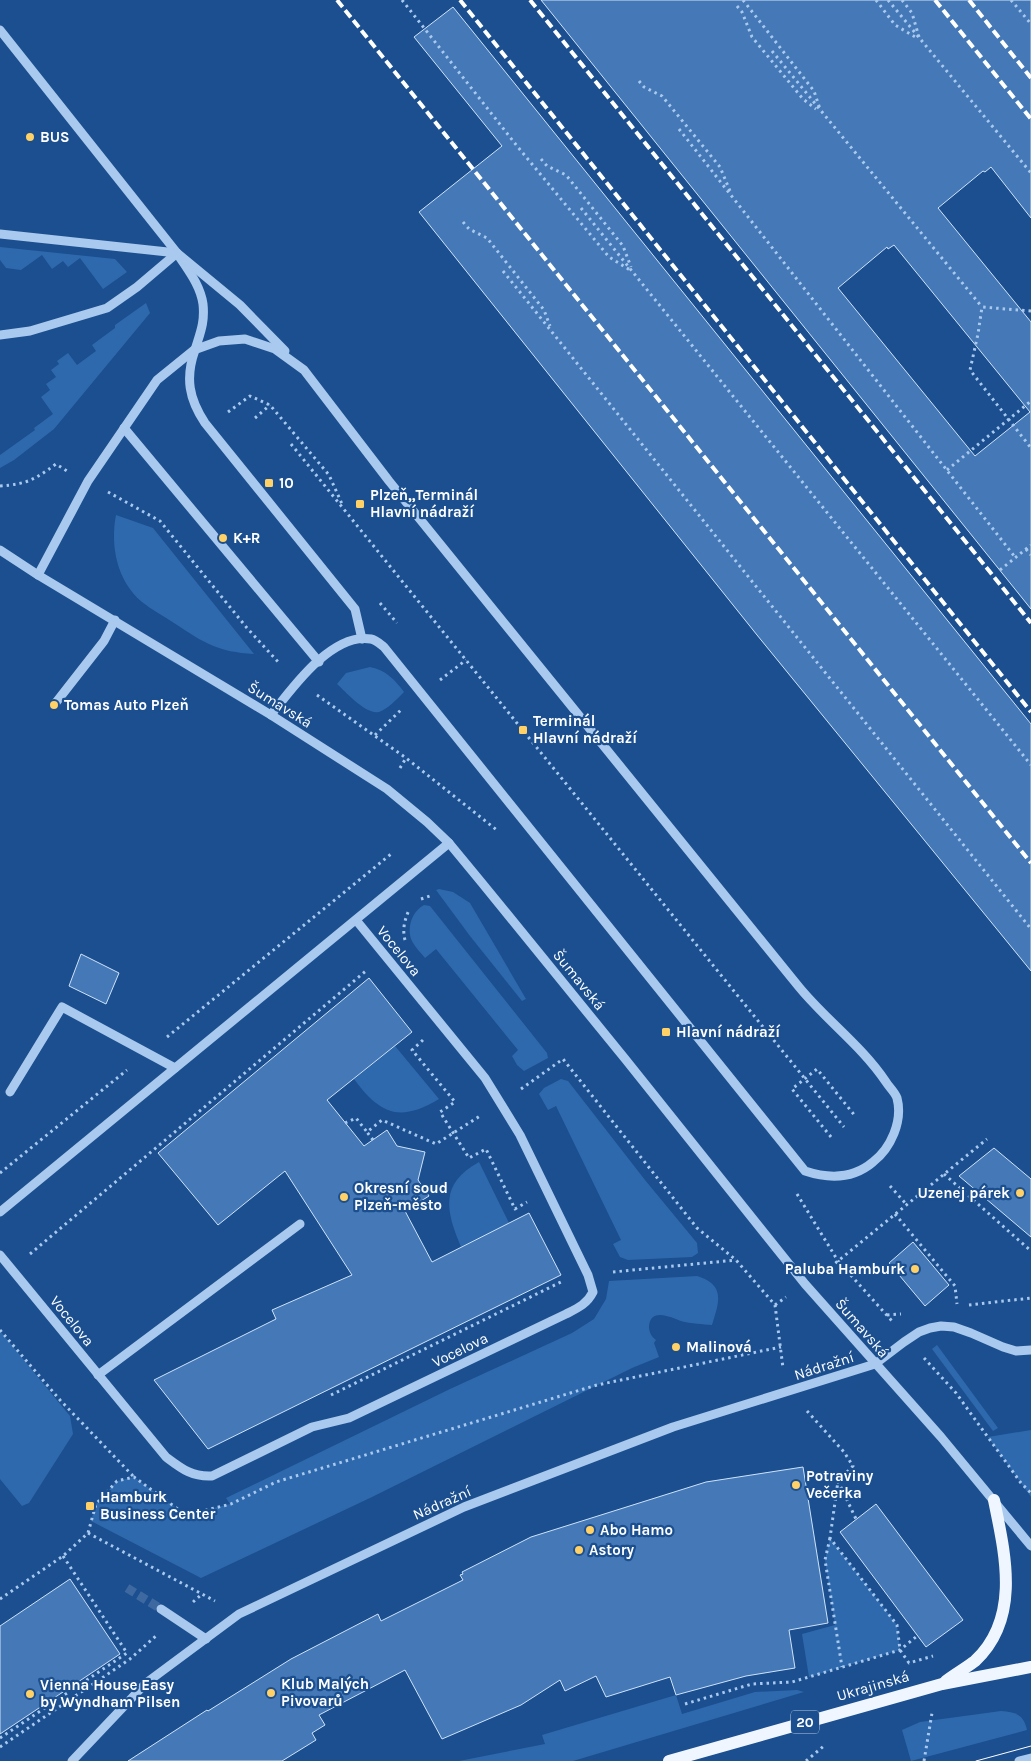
<svg xmlns="http://www.w3.org/2000/svg" width="1031" height="1761" viewBox="0 0 1031 1761" font-family="Karla,sans-serif">
  <style>
    .green { fill: #2e69ad }
    .building { fill: #4478b7; stroke: #cfe3fa; fill-rule: evenodd }
    .lines { fill: none; stroke-linecap: round; stroke-linejoin: round }
    .minor-tunnel { stroke: #3d69a0; stroke-width: 9; stroke-dasharray: 9 4.5; stroke-linecap: butt }
    .path { stroke: #a9c9ee; stroke-width: 3; stroke-dasharray: 2.5 4; stroke-linecap: butt }
    .minor { stroke: #a9c9ee; stroke-width: 9 }
    .major { stroke: #f0f6ff; stroke-width: 12 }
    .tram { stroke: #fff; stroke-width: 1 }
    .rail { stroke: #fff; stroke-width: 4; stroke-dasharray: 9 4; stroke-linecap: butt }
    .poi-dot { fill: #ffd166; stroke: #1b4f8f; stroke-width: 2 }
    .labels { text-anchor: middle; dominant-baseline: central; stroke-width: 4.5; stroke-linejoin: round; paint-order: stroke }
    .shield { fill: #1b4f8f; stroke: #bbcadd; stroke-width: 1 }
    .shield-label { font-size: 14px; font-weight: bold; fill: #fff }
    .poi-label { font-size: 15px; font-weight: bold; fill: #fff; stroke: #1b4f8f; text-anchor: start }
    .street-label { font-size: 15px; fill: #fff; stroke: #1b4f8f }
  </style>
  <rect width="100%" height="100%" fill="#1b4f8f"/>
  <g class="green">
    <polygon points="0,247 115,259 127,272 103,289 80,258 68,267 63,261 52,269 42,255 21,270 6,268 0,260"/>
    <polygon points="146,303 150,313 54,429 14,460 0,468 0,455 35,430 34,428 53,414 41,397 50,390 46,384 56,377 51,370 59,364 57,361 68,353 77,365 96,351 92,345 115,328 115,325"/>
    <path d="M116,515L153,528L254,654C218,652 204,643 174,623C164,616 152,610 142,602C117,581 110,546 116,515Z"/>
    <path d="M370,667C386,670 395,680 404,692C397,699 388,709 379,712C366,715 346,692 337,684L346,673Z"/>
    <polygon points="439,889 453,892 470,903 526,999 522,1001 470,936 436,890"/>
    <path d="M424,905L430,906L547,1053L548,1058L524,1071L517,1065L512,1056L518,1050L436,949L425,958C421,953 415,947 412,941C406,929 412,911 424,905Z"/>
    <path d="M395,1046L439,1099C399,1123 380,1114 354,1079Z"/>
    <polygon points="561,1079 568,1081 645,1180 697,1243 698,1253 692,1257 628,1260 620,1257 613,1244 621,1240 556,1106 548,1110 539,1094 544,1088"/>
    <path d="M479,1162L509,1223L461,1247C446,1211 439,1184 479,1162Z"/>
    <path d="M697,1276C726,1285 719,1302 712,1325C703,1324 691,1324 681,1321C672,1318 651,1307 649,1326C649,1332 651,1336 656,1340L654,1343L659,1357L632,1368L372,1497L201,1578L91,1521L96,1504L117,1481L134,1477L186,1515L230,1504L226,1498L450,1389L572,1333L594,1319L606,1299L609,1281Z"/>
    <polygon points="0,1331 70,1416 73,1434 29,1503 22,1506 0,1479"/>
    <polygon points="937,1345 998,1428 993,1431 932,1349"/>
    <polygon points="1031,1430 1031,1497 988,1437"/>
    <polygon points="830,1538 897,1625 900,1650 809,1677 802,1634 835,1625 825,1560"/>
    <polygon points="797,1690 804,1692 573,1761 459,1761 545,1744 542,1735 676,1695 682,1714 755,1692"/>
    <path d="M1001,1711C1016,1712 1024,1715 1027,1730L911,1761L902,1730L920,1722Z"/>
  </g>
  <g class="building">
    <path d="M541,0H1031V218L991,167L985,172L983,171L938,208L1031,322V609ZM894,245L1030,412L975,456L838,288L887,247L888,249Z"/>
    <polygon points="453,7 1031,724 1031,971 757,635 419,212 502,146 414,37"/>
    <polygon points="81,954 119,973 106,1004 69,986"/>
    <polygon points="369,978 412,1032 327,1100 364,1146 387,1130 397,1146 425,1152 418,1180 429,1196 405,1211 432,1262 529,1213 561,1275 208,1449 154,1380 276,1319 272,1310 352,1275 285,1171 218,1225 158,1153"/>
    <polygon points="994,1148 1031,1179 1031,1237 959,1176"/>
    <polygon points="913,1242 949,1285 925,1306 889,1263"/>
    <polygon points="803,1467 828,1623 789,1630 795,1668 746,1676 676,1695 670,1677 606,1697 596,1676 565,1691 560,1680 521,1705 442,1739 405,1670 319,1715 325,1725 312,1733 316,1740 282,1761 128,1761 207,1710 208,1711 291,1659 378,1614 381,1621 463,1580 460,1575 463,1574 462,1572 531,1537 706,1482"/>
    <polygon points="876,1504 963,1620 926,1647 840,1532"/>
    <polygon points="70,1579 120,1654 0,1734 0,1626"/>
  </g>
  <g class="lines">
    <polyline class="minor-tunnel" points="127,1588 161,1609"/>
    <g class="path">
      <polyline points="402,0 517,146 609,257 630,270"/>
      <polyline points="743,0 814,91 820,109"/>
      <polyline points="876,0 895,25 917,38"/>
      <polyline points="888,0 1031,173"/>
      <polyline points="902,0 912,13 919,37"/>
      <polyline points="1011,0 1031,24"/>
      <polyline points="737,6 742,12 752,37 803,99 816,109"/>
      <polyline points="772,51 982,307"/>
      <polyline points="639,81 644,87 662,96 720,167 730,191"/>
      <polyline points="679,129 1015,557"/>
      <polyline points="541,159 547,166 566,175 623,246 631,267"/>
      <polyline points="581,208 1031,765"/>
      <polyline points="463,222 469,229 487,238 544,310 550,326"/>
      <polyline points="503,271 1031,929"/>
      <polyline points="1031,311 982,307 978,334 970,370 1031,448"/>
      <polyline points="228,412 250,396 270,405 329,475 342,504"/>
      <polyline points="255,418 270,405"/>
      <polyline points="291,444 844,1127"/>
      <polyline points="947,470 1031,401"/>
      <path d="M0,486C27,484 34,480 56,464L67,471"/>
      <polyline points="108,492 160,521 247,628 280,664"/>
      <polyline points="1026,549 1031,555"/>
      <polyline points="1000,570 1031,545"/>
      <polyline points="380,603 397,623"/>
      <polyline points="440,680 466,660"/>
      <polyline points="317,695 406,758 498,831"/>
      <polyline points="375,735 403,708"/>
      <polyline points="400,768 406,758"/>
      <polyline points="421,899 430,896"/>
      <path d="M405,940C402,929 405,919 409,910"/>
      <polyline points="167,1037 391,854"/>
      <polyline points="423,1040 412,1050 455,1102 440,1112 469,1158 486,1149 515,1209 527,1202"/>
      <polyline points="521,1089 563,1059 697,1228 736,1260 775,1305 783,1368"/>
      <polyline points="345,1123 356,1118 367,1132"/>
      <polyline points="831,1137 792,1089 817,1069 856,1117"/>
      <polyline points="373,1140 367,1132 382,1120 436,1144 480,1116"/>
      <polyline points="0,1173 127,1070"/>
      <polyline points="944,1174 1031,1251"/>
      <polyline points="890,1186 907,1205"/>
      <polyline points="797,1194 838,1261 892,1321"/>
      <polyline points="895,1214 955,1286 957,1304"/>
      <polyline points="30,1254 367,970"/>
      <polyline points="825,1271 838,1261 987,1139"/>
      <polyline points="613,1272 736,1260"/>
      <polyline points="775,1305 786,1297"/>
      <polyline points="969,1305 1031,1298"/>
      <polyline points="887,1315 901,1314"/>
      <polyline points="0,1330 60,1400 134,1477"/>
      <polyline points="924,1358 956,1393 1021,1483 1031,1493"/>
      <polyline points="331,1395 563,1281"/>
      <polyline points="807,1411 844,1452 853,1466 838,1481 830,1538 897,1625 900,1650 909,1663 933,1656"/>
      <polyline points="838,1481 856,1519"/>
      <polyline points="88,1533 215,1601"/>
      <polyline points="830,1538 825,1560 842,1667"/>
      <polyline points="0,1599 63,1556 88,1533 96,1504 117,1481 134,1477 186,1515 231,1504 276,1482 597,1385 781,1347"/>
      <polyline points="193,1602 202,1594"/>
      <polyline points="685,1704 752,1684 792,1682 900,1650 917,1636"/>
      <polyline points="0,1738 127,1653 63,1556"/>
      <polyline points="0,1747 130,1659 157,1635"/>
      <polyline points="806,1761 825,1745"/>
      <polyline points="924,1761 932,1713"/>
    </g>
    <g class="minor">
      <path d="M0,30L177,253C187,269 200,284 203,304C205,323 200,333 195,350C185,378 189,399 205,423L355,609L362,639"/>
      <polyline points="0,234 177,253 240,305 285,351"/>
      <polyline points="0,335 30,331 107,308 137,287 177,253"/>
      <polyline points="124,428 319,662"/>
      <polyline points="0,550 38,575 271,715 387,789 427,822 449,843 482,883 626,1060 805,1284 941,1437 1031,1546"/>
      <path d="M38,575L88,481L157,380L194,350L219,341L245,339L275,349L304,370L389,481L799,987C826,1020 862,1046 886,1082C889,1087 895,1092 897,1098C903,1121 891,1148 873,1162C853,1179 829,1179 805,1171L384,647C380,644 376,640 371,639C332,632 292,688 271,715"/>
      <polyline points="54,705 104,641 115,620"/>
      <polyline points="10,1092 62,1007 175,1068"/>
      <polyline points="0,1212 449,843"/>
      <path d="M0,1255L166,1457C182,1469 192,1477 212,1476L312,1427L349,1418L566,1314C578,1308 587,1304 593,1292L588,1275L520,1135L485,1078L356,920"/>
      <polyline points="98,1375 300,1224"/>
      <polyline points="161,1609 206,1639"/>
      <polyline points="72,1761 146,1683 239,1614 464,1507 673,1427 875,1364 904,1342 919,1332 930,1328 941,1326 954,1327 971,1333 1003,1347 1016,1351 1031,1350"/>
      <polyline points="1019,1761 1031,1758"/>
    </g>
    <g class="major">
      <path d="M946,1681C955,1674 966,1668 975,1661C1021,1618 1005,1554 994,1500"/>
      <polyline points="669,1761 942,1684 1031,1667"/>
    </g>
    <polyline class="tram" points="976,1761 1031,1746"/>
    <g class="rail">
      <polyline points="337,0 1031,863"/>
      <polyline points="460,0 1031,712"/>
      <polyline points="530,0 1031,623"/>
      <polyline points="935,0 1031,119"/>
      <polyline points="969,0 1031,78"/>
    </g>
  </g>
  <g class="poi-dot">
    <circle cx="30" cy="137" r="5"/>
    <rect x="264" y="478" width="10" height="10" rx="2.5"/>
    <rect x="355" y="499" width="10" height="10" rx="2.5"/>
    <circle cx="223" cy="538" r="5"/>
    <circle cx="54" cy="705" r="5"/>
    <rect x="518" y="725" width="10" height="10" rx="2.5"/>
    <rect x="661" y="1027" width="10" height="10" rx="2.5"/>
    <circle cx="1020" cy="1193" r="5"/>
    <circle cx="344" cy="1197" r="5"/>
    <circle cx="915" cy="1269" r="5"/>
    <circle cx="676" cy="1347" r="5"/>
    <circle cx="796" cy="1485" r="5"/>
    <rect x="85" y="1501" width="10" height="10" rx="2.5"/>
    <circle cx="590" cy="1530" r="5"/>
    <circle cx="579" cy="1550" r="5"/>
    <circle cx="271" cy="1693" r="5"/>
    <circle cx="30" cy="1694" r="5"/>
  </g>
  <g class="labels">
    <rect class="shield" x="791" y="1710.5" width="28" height="23" rx="4"/>
    <g class="shield-label">
      <text x="805" y="1722">20</text>
    </g>
    <g class="poi-label">
      <text x="40" y="137">BUS</text>
      <text x="279" y="483">10</text>
      <text x="370" y="495">Plzeň,,Terminál<tspan x="370" dy="17">Hlavní nádraží</tspan></text>
      <text x="233" y="538">K+R</text>
      <text x="64" y="705">Tomas Auto Plzeň</text>
      <text x="533" y="721">Terminál<tspan x="533" dy="17">Hlavní nádraží</tspan></text>
      <text x="676" y="1032">Hlavní nádraží</text>
      <text x="354" y="1188">Okresní soud<tspan x="354" dy="17">Plzeň-město</tspan></text>
      <text x="1010" y="1193" text-anchor="end">Uzenej párek</text>
      <text x="905" y="1269" text-anchor="end">Paluba Hamburk</text>
      <text x="686" y="1347">Malinová</text>
      <text x="806" y="1476">Potraviny<tspan x="806" dy="17">Večerka</tspan></text>
      <text x="100" y="1497">Hamburk<tspan x="100" dy="17">Business Center</tspan></text>
      <text x="600" y="1530">Abo Hamo</text>
      <text x="589" y="1550">Astory</text>
      <text x="281" y="1684">Klub Malých<tspan x="281" dy="17">Pivovarů</tspan></text>
      <text x="40" y="1685">Vienna House Easy<tspan x="40" dy="17">by Wyndham Pilsen</tspan></text>
    </g>
    <g class="street-label">
      <text transform="translate(280 705) rotate(32)">Šumavská</text>
      <text transform="translate(399 951) rotate(51)">Vocelova</text>
      <text transform="translate(579 980) rotate(51)">Šumavská</text>
      <text transform="translate(72 1321) rotate(51)">Vocelova</text>
      <text transform="translate(862 1328) rotate(49)">Šumavská</text>
      <text transform="translate(460 1350) rotate(-26)">Vocelova</text>
      <text transform="translate(824 1366) rotate(-18)">Nádražní</text>
      <text transform="translate(442 1503) rotate(-24)">Nádražní</text>
      <text transform="translate(873 1686) rotate(-16)">Ukrajinská</text>
    </g>
  </g>
</svg>
